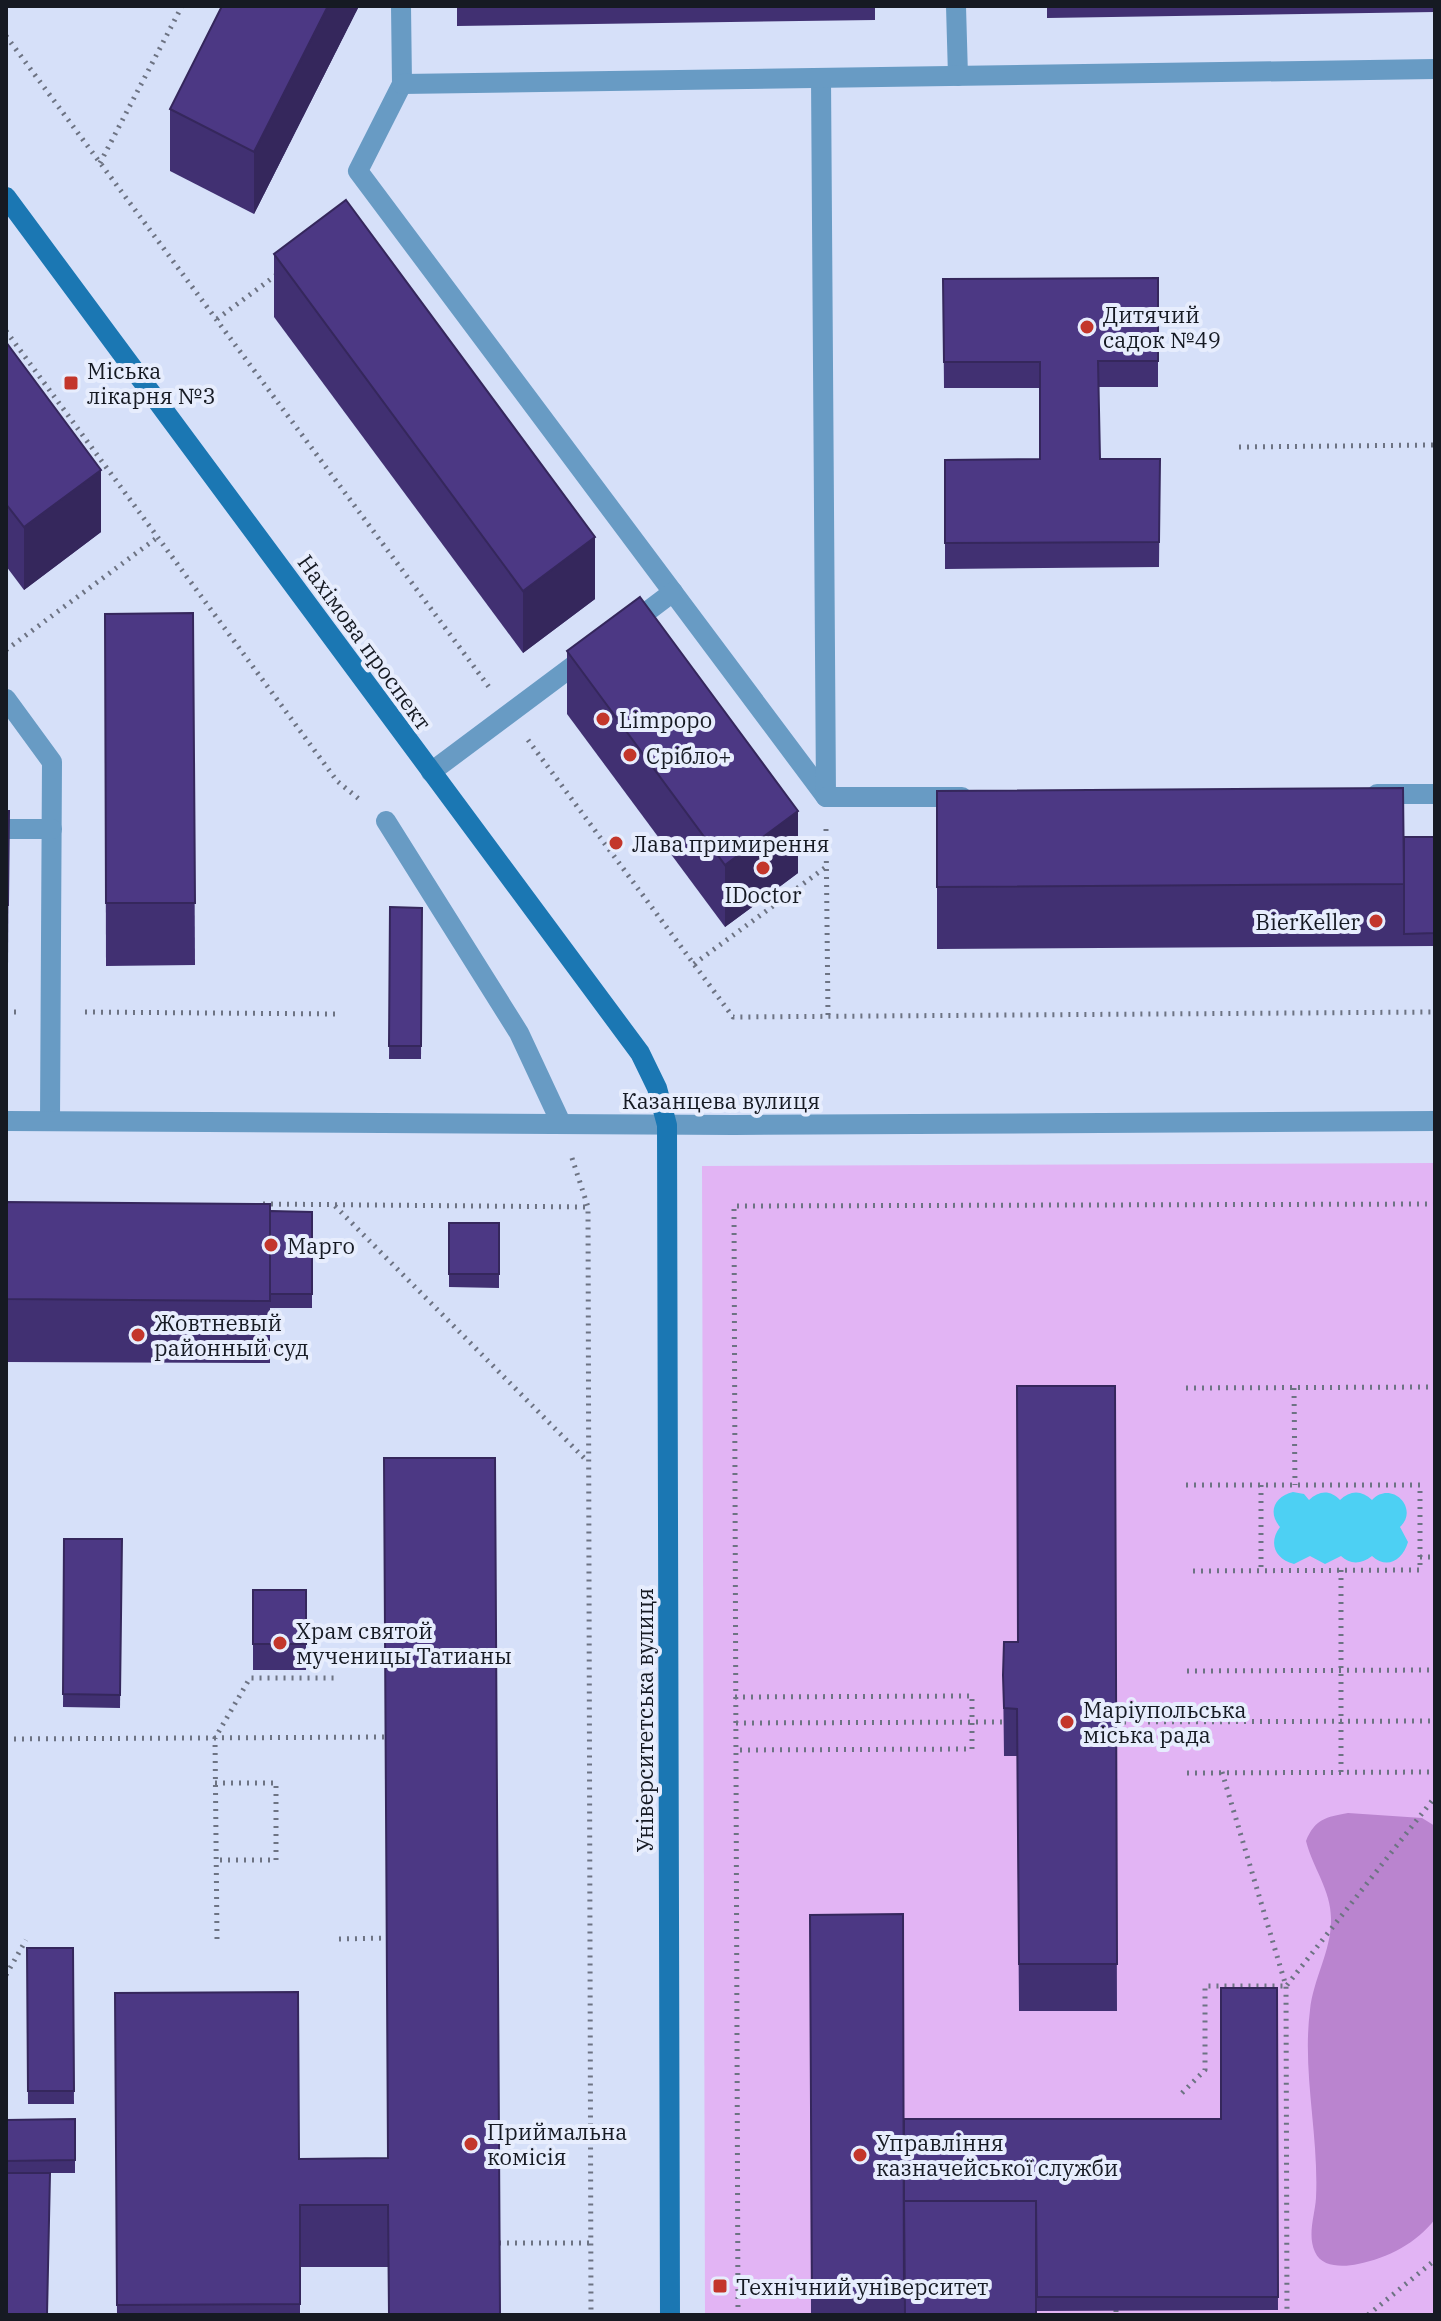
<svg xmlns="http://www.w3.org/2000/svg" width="1441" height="2321" viewBox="0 0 1441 2321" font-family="'IBM Plex Serif',serif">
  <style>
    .green { fill: #e2b4f4 }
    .forest { fill: #ba84cf }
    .water { fill: #4dd0f3 }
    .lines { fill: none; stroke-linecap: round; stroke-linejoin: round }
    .path { stroke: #6d7383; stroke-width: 5; stroke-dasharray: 2 6; stroke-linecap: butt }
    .service { stroke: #689bc4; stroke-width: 20 }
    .minor { stroke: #689bc4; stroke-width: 20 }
    .secondary { stroke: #1b77b3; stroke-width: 20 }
    .wall { fill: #413072 }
    .shaded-wall { fill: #35275c }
    .building { fill: #4c3884; stroke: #35275c; stroke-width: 2 }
    .poi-dot { fill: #c3362b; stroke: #e7edfd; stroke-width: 3 }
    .labels { text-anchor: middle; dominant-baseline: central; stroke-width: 8; stroke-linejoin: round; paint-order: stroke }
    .poi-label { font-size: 22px; fill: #161a23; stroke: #e7edfd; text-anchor: start }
    .street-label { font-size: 22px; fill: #161a23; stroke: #e7edfd }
  </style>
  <rect width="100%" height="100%" fill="#d6e0f9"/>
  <polygon class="green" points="1435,1163 1435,2315 705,2315 702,1166"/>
  <path class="forest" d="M1348,1813L1422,1818L1435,1826V2219C1417,2243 1388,2258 1358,2264C1344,2267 1322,2268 1315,2252C1307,2235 1315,2215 1316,2198C1319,2135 1302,2072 1310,2010C1313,1980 1331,1951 1331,1921C1332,1891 1313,1869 1306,1841C1315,1819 1326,1817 1348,1813Z"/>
  <path class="water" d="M1293,1492L1304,1494L1309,1500C1319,1490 1331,1490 1340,1500C1350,1490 1362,1490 1372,1500C1391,1480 1420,1508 1400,1527L1408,1542C1403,1560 1387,1570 1372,1556C1362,1564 1350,1565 1341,1556L1325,1564L1310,1556L1294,1564C1275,1559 1268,1543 1280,1527C1267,1512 1275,1496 1293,1492Z"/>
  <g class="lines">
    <g class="path">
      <polyline points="6,36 489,687"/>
      <polyline points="100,163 182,6"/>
      <polyline points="217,319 279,273"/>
      <polyline points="6,331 337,781 359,799"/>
      <polyline points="1239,447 1435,445"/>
      <polyline points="6,650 158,537"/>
      <polyline points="528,740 733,1017 1435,1012"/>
      <polyline points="826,829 828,1016"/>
      <polyline points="694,964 826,867"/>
      <polyline points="6,1012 19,1012"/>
      <polyline points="85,1012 336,1014"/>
      <polyline points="572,1158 588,1207 591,2315"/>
      <polyline points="263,1204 588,1207"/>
      <polyline points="335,1206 588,1462"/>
      <polyline points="1186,1388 1435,1387"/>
      <polyline points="1294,1388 1295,1485"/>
      <polyline points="1186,1485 1420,1485 1420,1570 1187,1571"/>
      <polyline points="1261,1485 1261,1570"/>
      <polyline points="1420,1557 1435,1557"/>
      <polyline points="1341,1570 1341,1772"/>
      <polyline points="1187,1671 1435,1670"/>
      <polyline points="735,1697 972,1696 972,1749 735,1750"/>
      <polyline points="1116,1722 1435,1721"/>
      <polyline points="736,1723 1003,1722"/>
      <polyline points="6,1739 386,1737"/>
      <polyline points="1222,1772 1286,1986 1287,2315"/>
      <polyline points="1187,1773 1435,1772"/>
      <polyline points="215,1783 276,1783 276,1860 216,1860"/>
      <polyline points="217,1939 215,1738 250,1678 337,1678"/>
      <polyline points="339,1939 387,1938"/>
      <polyline points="6,1975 26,1940"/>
      <polyline points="1287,1985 1435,1797"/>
      <polyline points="1182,2093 1205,2070 1205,1986 1286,1986"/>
      <polyline points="499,2243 590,2243"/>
      <polyline points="1116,2310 1116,2315"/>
      <polyline points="738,2315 734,1206 1435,1204"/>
      <polyline points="1368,2315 1435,2260"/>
    </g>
    <g class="service">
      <polyline points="401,6 402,84 358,171 826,797"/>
      <polyline points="956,6 958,76"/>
      <polyline points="821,78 826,797"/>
      <polyline points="402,84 1435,69"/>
      <polyline points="628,626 673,592"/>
      <polyline points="6,699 52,762 50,1121"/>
      <polyline points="431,772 589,654"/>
      <polyline points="1377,794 1435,794"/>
      <polyline points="826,797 962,797"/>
      <polyline points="386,821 519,1033 561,1123"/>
      <polyline points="6,829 52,829"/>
    </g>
    <polyline class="minor" points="6,1121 734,1125 1435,1121"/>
    <polyline class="secondary" points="6,197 640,1053 657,1088 667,1125 670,2315"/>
  </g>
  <g class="wall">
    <polygon points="359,6 254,214 170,171 170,109"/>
    <polygon points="457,6 875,6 875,20 457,26"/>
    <polygon points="1047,6 1435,6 1435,12 1047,18"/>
    <polygon points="274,254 595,599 523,653 274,317"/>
    <polygon points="1158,278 1158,387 1098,387 1100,459 1160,459 1159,567 945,569 945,460 1040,459 1040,388 944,388 943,279"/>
    <polygon points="6,342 101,532 24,590 6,566"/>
    <polygon points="193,613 195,965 106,966 105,614"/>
    <polygon points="567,651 798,873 725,927 567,714"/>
    <polygon points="937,791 1404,837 1435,837 1435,946 937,949"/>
    <polygon points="6,811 9,811 8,967 6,967"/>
    <polygon points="390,907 422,908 421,1059 389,1059"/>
    <polygon points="6,1202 312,1212 312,1308 270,1308 270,1266 270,1363 6,1362"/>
    <polygon points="449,1223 499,1223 499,1288 449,1287"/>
    <polygon points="1115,1386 1117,2011 1019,2011 1017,1756 1004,1756 1003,1675 1017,1642"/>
    <polygon points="64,1539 122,1539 120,1708 63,1707"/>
    <rect x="253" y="1590" width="53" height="80"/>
    <polygon points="810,1915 904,2119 1221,2119 1277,1988 1278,2310 1037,2311 1036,2315 811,2315"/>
    <polygon points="27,1948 73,1948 74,2104 28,2104"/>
    <polygon points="115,1993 299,2159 388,2158 388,2267 300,2267 300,2315 117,2315"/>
    <polygon points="75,2119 75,2173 6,2173 7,2120"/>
  </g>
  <g class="shaded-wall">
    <polygon points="328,6 359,6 254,214 254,152"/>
    <polygon points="101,470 101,532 24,590 24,527"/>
    <polygon points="595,537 595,599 523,653 523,591"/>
    <polygon points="798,811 798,873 725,927 725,865"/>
  </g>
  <g class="building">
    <polygon points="222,6 328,6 254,152 170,109"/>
    <polygon points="346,200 595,537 523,591 274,254"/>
    <polygon points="1158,278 1158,361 1098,361 1100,459 1160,459 1159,542 945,543 945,460 1040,459 1040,362 944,362 943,279"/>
    <polygon points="6,342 101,470 24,527 6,504"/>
    <polygon points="640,597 798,811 725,865 567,651"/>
    <polygon points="193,613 195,903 106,903 105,614"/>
    <polygon points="1403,788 1404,884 937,887 937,791"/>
    <polygon points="6,811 9,811 8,905 6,905"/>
    <polygon points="1404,837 1435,837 1435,933 1404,934"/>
    <polygon points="390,907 422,908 421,1046 389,1046"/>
    <polygon points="6,1202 270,1204 270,1301 6,1299"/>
    <polygon points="270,1211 312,1212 312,1294 270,1294"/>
    <rect x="449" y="1223" width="50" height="51"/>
    <polygon points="1017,1386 1115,1386 1117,1964 1019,1964 1017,1709 1004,1708 1003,1675 1004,1642 1018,1642"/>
    <polygon points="384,1458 495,1458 500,2315 389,2315 388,2205 300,2205 300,2304 117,2305 115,1993 298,1992 299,2159 388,2158"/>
    <polygon points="64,1539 122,1539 120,1695 63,1694"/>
    <rect x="253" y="1590" width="53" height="54"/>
    <polygon points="903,1914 904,2298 812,2297 810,1915"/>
    <polygon points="27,1948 73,1948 74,2091 28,2091"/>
    <polygon points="1221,1988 1277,1988 1278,2297 1037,2297 1036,2201 904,2201 904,2249 904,2119 1221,2119"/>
    <polygon points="75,2119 75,2160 6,2161 7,2120"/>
    <polygon points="6,2173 50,2173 47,2315 6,2315"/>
    <polygon points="904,2201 1036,2201 1036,2315 905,2315"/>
  </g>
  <g class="poi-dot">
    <circle cx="1087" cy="327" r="8"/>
    <rect x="63" y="375" width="16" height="16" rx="4"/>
    <circle cx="603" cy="719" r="8"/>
    <circle cx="630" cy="755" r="8"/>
    <circle cx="616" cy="843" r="8"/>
    <circle cx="763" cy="868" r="8"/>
    <circle cx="1376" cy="921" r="8"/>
    <circle cx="271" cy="1245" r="8"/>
    <circle cx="138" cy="1335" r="8"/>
    <circle cx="280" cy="1643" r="8"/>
    <circle cx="1067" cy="1722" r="8"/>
    <circle cx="471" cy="2144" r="8"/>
    <circle cx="860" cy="2155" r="8"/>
    <rect x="712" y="2278" width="16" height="16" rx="4"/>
  </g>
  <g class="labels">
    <g class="poi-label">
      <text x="1103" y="314">Дитячий<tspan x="1103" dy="25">садок №49</tspan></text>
      <text x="87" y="370">Міська<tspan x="87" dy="25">лікарня №3</tspan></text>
      <text x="619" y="719">Limpopo</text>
      <text x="646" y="755">Срібло+</text>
      <text x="632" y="843">Лава примирення</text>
      <text x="763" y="894" text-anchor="middle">IDoctor</text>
      <text x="1360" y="921" text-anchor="end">BierKeller</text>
      <text x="287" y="1245">Марго</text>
      <text x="154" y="1322">Жовтневый<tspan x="154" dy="25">районный суд</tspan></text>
      <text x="296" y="1630">Храм святой<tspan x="296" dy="25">мученицы Татианы</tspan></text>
      <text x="1083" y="1709">Маріупольська<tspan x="1083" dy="25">міська рада</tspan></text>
      <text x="487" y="2131">Приймальна<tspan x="487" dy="25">комісія</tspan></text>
      <text x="876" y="2142">Управління<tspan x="876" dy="25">казначейської служби</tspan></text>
      <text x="736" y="2286">Технічний університет</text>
    </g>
    <g class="street-label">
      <text transform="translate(365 642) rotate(54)">Нахімова проспект</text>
      <text x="721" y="1100">Казанцева вулиця</text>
      <text transform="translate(644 1720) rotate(-90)">Університетська вулиця</text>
    </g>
  </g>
  <rect width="1441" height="2321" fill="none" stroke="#161a23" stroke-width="16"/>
</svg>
